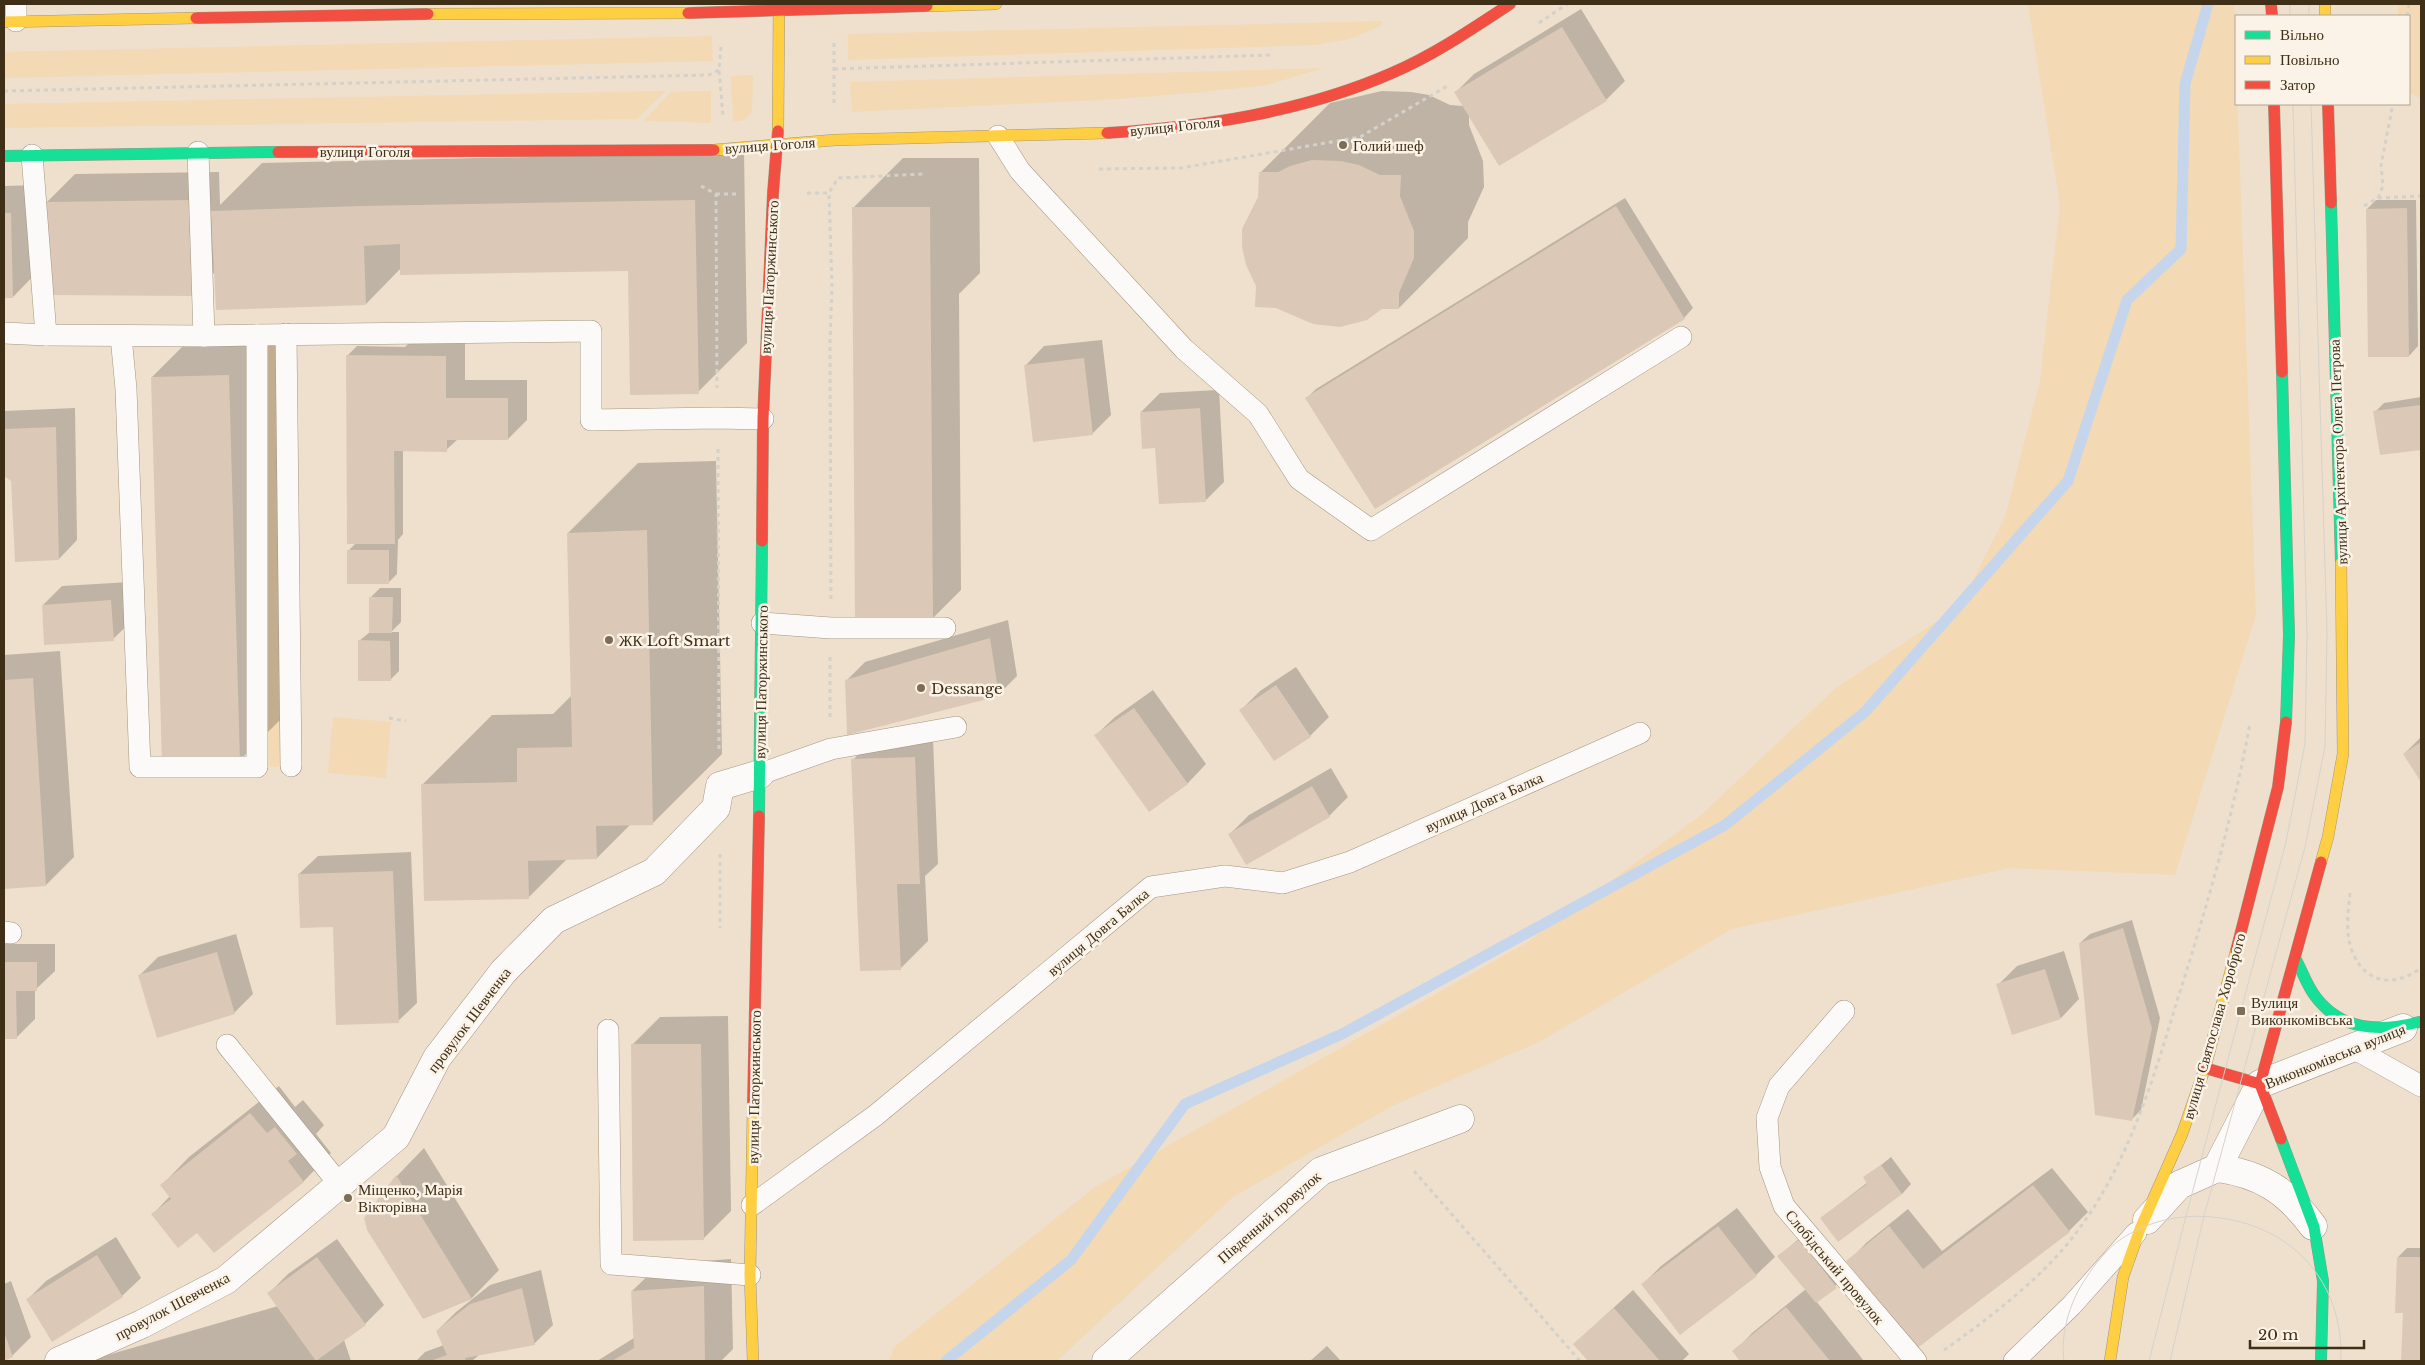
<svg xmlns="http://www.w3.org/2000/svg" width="2425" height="1365" viewBox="0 0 2425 1365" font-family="'Libre Baskerville',serif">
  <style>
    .green { fill: #f3d9b4 }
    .shadow { fill: #0003 }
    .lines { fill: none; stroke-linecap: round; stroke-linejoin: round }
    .stream { stroke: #c5d6ec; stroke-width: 11 }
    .building { fill: #dcc8b6 }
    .lane-casing { stroke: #a39681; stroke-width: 22 }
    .street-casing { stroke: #a39681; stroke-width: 29 }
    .fast-casing { stroke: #a39681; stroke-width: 12 }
    .slow-casing { stroke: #a39681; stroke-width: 12 }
    .jam-casing { stroke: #a39681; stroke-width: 12 }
    .path { stroke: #d4d1ca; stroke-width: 3; stroke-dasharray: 4 4; stroke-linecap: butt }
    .lane { stroke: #fcfaf8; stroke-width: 21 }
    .street { stroke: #fcfaf8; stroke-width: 28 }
    .fast { stroke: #16e098; stroke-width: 11 }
    .slow { stroke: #ffcf43; stroke-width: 11 }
    .jam { stroke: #f24e42; stroke-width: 11 }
    .tram { stroke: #d6d2cc; stroke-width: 1 }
    .poi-dot { fill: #7c6d56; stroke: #fbf3e7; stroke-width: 2 }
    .labels { text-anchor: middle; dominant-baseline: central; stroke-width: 5; stroke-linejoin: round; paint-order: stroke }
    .street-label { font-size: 15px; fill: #3f2f16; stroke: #fbf3e7 }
    .poi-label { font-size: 15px; fill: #3f2f16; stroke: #fbf3e7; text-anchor: start }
  </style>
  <rect width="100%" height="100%" fill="#eee0cd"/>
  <g class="green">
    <polygon points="2028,4 2234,4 2256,615 2175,875 2010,868 1732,929 1541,1041 1392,1106 1233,1197 1057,1361 889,1361 894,1347 1095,1187 1526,943 1701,815 1836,688 1960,606 2005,517 2040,381 2060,205"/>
    <polygon points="2398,4 2421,4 2421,99 2409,92 2409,16 2398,16"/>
    <polygon points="1382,21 1381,26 1350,39 1316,45 848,60 848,34"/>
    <polygon points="712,36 713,61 4,78 4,52"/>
    <polygon points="1324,68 1267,85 1203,92 1119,99 852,112 850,82"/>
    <polygon points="753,75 752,112 744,120 733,122 731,76"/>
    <polygon points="666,91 637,119 4,128 4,104"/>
    <polygon points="711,91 711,123 644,121 671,92"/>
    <polygon points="263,343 279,343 285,767 263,766"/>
    <polygon points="333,717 391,722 386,778 328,773"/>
  </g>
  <g class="shadow">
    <polygon points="1581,9 1625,81 1606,100 1469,115 1469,125 1483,161 1484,187 1468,222 1468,238 1399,308 1257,285 1260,173 1330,103 1382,91 1411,92 1429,95 1450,105 1464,106 1456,92 1474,74"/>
    <polygon points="744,152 747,343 698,392 630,270 402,267 366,304 215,272 193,295 47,202 75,174 219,172 220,205 262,163"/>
    <polygon points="903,158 979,158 980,273 959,294 961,590 933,618 854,207"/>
    <polygon points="38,185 40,269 13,297 4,297 4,186"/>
    <polygon points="1625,198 1693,308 1684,318 1307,398 1316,389"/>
    <polygon points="2376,200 2416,200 2418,346 2409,356 2367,209"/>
    <polygon points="277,326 289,711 240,760 152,377 201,328"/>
    <polygon points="415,337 465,337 465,380 527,380 527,420 508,439 458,439 446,450 403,450 403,534 398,540 397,574 388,583 348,551 356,543 348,355 357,346 405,347"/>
    <polygon points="1102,340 1111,415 1092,434 1026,365 1044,346"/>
    <polygon points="1219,390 1224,482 1206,500 1156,446 1141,412 1160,393"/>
    <polygon points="2421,397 2421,449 2381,454 2375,412 2384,403"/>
    <polygon points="75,408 77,540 59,559 12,480 4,474 4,411"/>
    <polygon points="716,461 722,754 653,823 631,824 597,858 567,859 529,897 422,785 492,715 553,714 572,695 568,533 638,463"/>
    <polygon points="130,582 132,621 113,639 43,605 62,586"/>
    <polygon points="380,588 401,588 401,622 391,632 399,632 399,671 390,680 359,641 370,632 371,597"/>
    <polygon points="1008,620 1017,676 998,695 846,681 865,662"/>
    <polygon points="60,651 74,857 46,885 4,888 4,655"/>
    <polygon points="1296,667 1329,717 1310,736 1241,710 1260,691"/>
    <polygon points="1153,690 1206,764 1188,783 1149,810 1096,735 1115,717"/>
    <polygon points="2421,737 2421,780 2404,754"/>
    <polygon points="933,739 938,864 925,876 928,941 900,969 853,760 871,741"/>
    <polygon points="1331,768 1348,797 1329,816 1230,834 1249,815"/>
    <polygon points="411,852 417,1003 398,1021 299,874 318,856"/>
    <polygon points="2132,920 2160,1018 2141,1110 2132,1119 2080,943 2090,934"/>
    <polygon points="236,934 253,994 234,1013 139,976 158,957"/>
    <polygon points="4,944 55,944 55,971 35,990 35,1019 16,1038 4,1038"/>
    <polygon points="2064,951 2079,999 2061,1018 1998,985 2017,966"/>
    <polygon points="728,1016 731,1211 703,1239 632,1045 660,1017"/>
    <polygon points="279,1086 295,1107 303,1100 324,1125 316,1134 331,1153 304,1181 214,1251 198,1231 153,1214 170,1196 162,1185 189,1157"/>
    <polygon points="424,1148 499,1270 472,1298 424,1318 365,1218 397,1176"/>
    <polygon points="1891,1157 1911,1184 1902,1194 1821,1218 1868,1182 1865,1178"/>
    <polygon points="2052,1168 2088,1212 2069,1231 1916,1348 1848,1262 1866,1243 1908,1209 1942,1251"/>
    <polygon points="1737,1208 1775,1257 1756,1275 1643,1284 1661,1266"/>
    <polygon points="1809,1230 1845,1278 1816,1301 1864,1361 1742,1361 1734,1352 1752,1333 1806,1289 1779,1256"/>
    <polygon points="116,1237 141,1278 122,1296 27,1300 46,1281"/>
    <polygon points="337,1239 384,1305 365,1324 344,1340 351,1361 87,1361 278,1306 269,1293 288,1274"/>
    <polygon points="2407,1248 2421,1248 2421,1361 2402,1361 2404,1312 2398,1257"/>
    <polygon points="731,1259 733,1349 721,1361 597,1361 634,1338 632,1291 660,1264"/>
    <polygon points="541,1270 553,1325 534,1344 479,1355 472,1361 416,1361 425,1352 444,1345 437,1331 456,1312 490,1285"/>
    <polygon points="11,1281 31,1337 12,1356 4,1359 4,1284"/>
    <polygon points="1633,1290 1689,1354 1682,1361 1589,1361 1574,1344"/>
    <polygon points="1327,1346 1341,1361 1310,1361"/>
  </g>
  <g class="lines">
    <polyline class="stream" points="946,1361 1071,1260 1185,1104 1342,1034 1725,825 1865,712 2068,481 2127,300 2181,249 2185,84 2208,4"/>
  </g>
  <g class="building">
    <polygon points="1562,27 1607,101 1499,166 1454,92"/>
    <polygon points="1312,160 1341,161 1359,165 1380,175 1401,175 1400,196 1414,231 1414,258 1399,293 1399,309 1382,309 1367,320 1340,327 1313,324 1276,308 1255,307 1256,286 1246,265 1242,247 1242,229 1258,197 1259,172 1278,172 1290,166"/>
    <polygon points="192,200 193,296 50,295 46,202"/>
    <polygon points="695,200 699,394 630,395 628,271 400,275 400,244 364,246 366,305 216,310 211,211 362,206"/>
    <polygon points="1616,206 1685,319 1375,509 1305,398"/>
    <polygon points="852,207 930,207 933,619 855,620"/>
    <polygon points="2407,208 2409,357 2368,357 2366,209"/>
    <polygon points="4,213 11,213 13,298 4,298"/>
    <polygon points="346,355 446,356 446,398 508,398 508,440 447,440 447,452 394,451 395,544 347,544"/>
    <polygon points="1084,358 1093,435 1033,442 1024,365"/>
    <polygon points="229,375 240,761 162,764 151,377"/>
    <polygon points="2421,405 2421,450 2380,455 2373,411"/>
    <polygon points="1200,408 1206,502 1159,504 1155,448 1142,449 1140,412"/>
    <polygon points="56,427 59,560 15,562 11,481 4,476 4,429"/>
    <polygon points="647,530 653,825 596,826 597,859 528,861 529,899 424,901 421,784 517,782 517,748 572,747 567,533"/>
    <rect x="347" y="550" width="42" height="34"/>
    <polygon points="369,597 393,597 392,633 369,633"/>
    <polygon points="111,600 114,641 44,645 42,605"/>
    <polygon points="990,638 999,696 847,735 845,680"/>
    <polygon points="358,640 390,641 391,681 358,681"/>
    <polygon points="33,678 46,886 4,889 4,680"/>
    <polygon points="1276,685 1311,737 1274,761 1239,710"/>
    <polygon points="1134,708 1188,784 1149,812 1094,735"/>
    <polygon points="2421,742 2421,782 2403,754"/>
    <polygon points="915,757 920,884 897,884 901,970 860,971 851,759"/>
    <polygon points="1312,786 1330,817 1246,865 1228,834"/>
    <polygon points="393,871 399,1023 336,1025 333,927 300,928 298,874"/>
    <polygon points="2123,928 2152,1028 2132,1121 2095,1115 2079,943"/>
    <polygon points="217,952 235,1014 157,1038 138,975"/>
    <polygon points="4,962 37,962 37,991 16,991 17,1039 4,1039"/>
    <polygon points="2045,969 2061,1019 2012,1035 1996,984"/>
    <polygon points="631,1044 701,1044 704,1240 633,1241"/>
    <polygon points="250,1113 267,1133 275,1127 297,1154 288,1161 304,1182 214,1253 197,1233 178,1248 151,1214 171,1199 160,1185"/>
    <polygon points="1881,1165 1902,1194 1838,1242 1820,1218 1867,1184 1863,1177"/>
    <polygon points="396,1175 472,1299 423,1319 367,1230 364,1218"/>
    <polygon points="2033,1185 2070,1232 1916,1349 1846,1261 1889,1226 1923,1269"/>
    <polygon points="1718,1226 1757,1276 1680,1335 1641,1284"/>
    <polygon points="1800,1239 1837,1288 1816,1303 1777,1256"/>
    <polygon points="97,1255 123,1297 52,1342 26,1299"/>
    <polygon points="317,1257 366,1325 316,1361 267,1293"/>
    <polygon points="2397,1257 2421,1257 2421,1361 2401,1361 2403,1313 2395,1313"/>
    <polygon points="704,1286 705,1361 612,1361 634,1348 631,1291"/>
    <polygon points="522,1288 535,1345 465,1358 466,1361 430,1361 447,1355 436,1331 470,1304"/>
    <polygon points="1786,1307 1830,1361 1740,1361 1732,1351"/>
    <polygon points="1614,1308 1660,1361 1588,1361 1573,1344"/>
    <polygon points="4,1332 13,1357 4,1361"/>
  </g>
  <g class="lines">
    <defs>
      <g id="lane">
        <polyline points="16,21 16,4"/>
        <polyline points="998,136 1020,171 1184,349 1258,414 1299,479 1371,530 1681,337"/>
        <polyline points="32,155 46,335 204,336"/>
        <polyline points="4,333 46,335"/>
        <polyline points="286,334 291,766"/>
        <polyline points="257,335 591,331 591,420 717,418 763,419"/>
        <polyline points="121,336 126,389 140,767 257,767 257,335 204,336 198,152"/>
        <polyline points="762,623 831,628 945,628"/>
        <polyline points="760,774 831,749 956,727"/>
        <polyline points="4,932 11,933"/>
        <polyline points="1844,1011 1779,1086 1767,1118 1770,1167 1784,1206 1916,1361"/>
        <polyline points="608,1030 611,1264 750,1275"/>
        <polyline points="227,1045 340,1185"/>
        <polyline points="2353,1048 2421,1086"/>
        <polyline points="752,1205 876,1115 1151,887 1225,876 1283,883 1350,862 1640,733"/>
        <polyline points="2014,1361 2072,1305 2136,1233"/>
      </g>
      <g id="street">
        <path d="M2217,1168C2261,1174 2287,1191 2313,1226"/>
        <polyline points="2147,1220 2179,1185 2217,1168 2260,1084 2403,1028"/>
        <polyline points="59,1361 142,1324 226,1280 396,1137 437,1058 503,972 554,920 654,872 716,808 720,786 760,774"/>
        <polyline points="1106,1361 1321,1171 1460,1119"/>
      </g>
      <g id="fast">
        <polyline points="4,156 278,152"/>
        <polyline points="2331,203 2341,563"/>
        <polyline points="2282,372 2289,635 2286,722"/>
        <polyline points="759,816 762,541"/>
        <path d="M2295,958C2302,970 2306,984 2315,996C2341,1031 2379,1032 2419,1022"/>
        <polyline points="2281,1139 2314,1227 2323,1281 2321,1361"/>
      </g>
      <g id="slow">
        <polyline points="2325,4 2325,16"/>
        <polyline points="927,6 996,4"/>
        <polyline points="428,14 688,13"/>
        <polyline points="4,22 196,18"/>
        <polyline points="778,131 779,4"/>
        <polyline points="714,150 835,140 1107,133"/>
        <polyline points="2321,862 2328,837 2343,754 2341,563"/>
        <polyline points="753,1361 750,1275 753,1104"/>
        <polyline points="2110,1361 2123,1277 2140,1229 2182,1134 2205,1068 2236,951"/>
      </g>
      <g id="jam">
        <polyline points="2271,4 2272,16"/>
        <polyline points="688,13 927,6"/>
        <polyline points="196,18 428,14"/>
        <polyline points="2274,104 2282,372"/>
        <polyline points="2328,104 2331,203"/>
        <path d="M1107,133C1203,127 1303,112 1392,73C1434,55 1472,29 1510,4"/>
        <polyline points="278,152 714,150"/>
        <polyline points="762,541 763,419 773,193 778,131"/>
        <polyline points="2236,951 2278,787 2286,722"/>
        <polyline points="2205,1068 2260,1084"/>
        <polyline points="753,1104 759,816"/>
        <polyline points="2281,1139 2260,1084 2321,862"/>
      </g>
    </defs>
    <use href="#lane" class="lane-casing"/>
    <use href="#street" class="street-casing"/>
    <use href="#fast" class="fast-casing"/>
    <use href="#slow" class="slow-casing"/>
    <use href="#jam" class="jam-casing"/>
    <g class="path">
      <polyline points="2407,16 2409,4"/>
      <polyline points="1539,23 1567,4"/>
      <polyline points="834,43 834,106"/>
      <polyline points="721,47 719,70 723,116"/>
      <polyline points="834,69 1272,55"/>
      <polyline points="4,91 709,75 719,70"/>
      <polyline points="1099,169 1181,168 1360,137 1449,85"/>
      <polyline points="701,186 716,194 717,388"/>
      <polyline points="807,193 829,193"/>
      <polyline points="716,194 738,194"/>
      <polyline points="2378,198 2421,196"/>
      <polyline points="2364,206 2378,198 2383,186 2381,165 2393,104"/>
      <polyline points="718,449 719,751"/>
      <polyline points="831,599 830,343 832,286 829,193 838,178 923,174"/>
      <polyline points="830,657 830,719"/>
      <polyline points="389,718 406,721"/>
      <polyline points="720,854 720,928"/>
      <path d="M2350,893C2348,911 2345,933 2352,951C2365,984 2394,988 2421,968"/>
      <polyline points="1414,1171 1580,1361"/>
      <path d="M1944,1350C1990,1318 2047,1274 2079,1229C2129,1161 2153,1080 2177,1001C2206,910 2233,817 2250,723"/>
    </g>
    <use href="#lane" class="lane"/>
    <use href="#street" class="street"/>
    <use href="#fast" class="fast"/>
    <use href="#slow" class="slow"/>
    <use href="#jam" class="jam"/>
    <g class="tram">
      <polyline points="2290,4 2290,16"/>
      <polyline points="2309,4 2309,16"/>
      <path d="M2064,1361C2060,1334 2070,1301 2086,1278C2095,1264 2107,1249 2121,1239C2149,1221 2179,1214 2212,1217C2291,1224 2344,1281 2341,1361"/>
      <polyline points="2149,1361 2186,1216 2286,842 2305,744 2307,634 2293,104"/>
      <polyline points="2170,1361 2204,1216 2305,847 2325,747 2327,633 2311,104"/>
    </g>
  </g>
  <g class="poi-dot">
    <circle cx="1343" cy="145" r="5"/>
    <circle cx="609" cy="640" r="5"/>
    <circle cx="921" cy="688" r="5"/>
    <rect x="2236" y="1006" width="10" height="10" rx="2.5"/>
    <circle cx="348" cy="1198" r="5"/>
  </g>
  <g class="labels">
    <g class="street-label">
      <text transform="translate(1175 126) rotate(-6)">вулиця Гоголя</text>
      <text transform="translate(770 145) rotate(-4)">вулиця Гоголя</text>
      <text x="365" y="151">вулиця Гоголя</text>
      <text transform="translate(769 277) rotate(-87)">вулиця Паторжинського</text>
      <text transform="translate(2338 452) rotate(-92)">вулиця Архітектора Олега Петрова</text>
      <text transform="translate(761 682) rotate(-89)">вулиця Паторжинського</text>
      <text transform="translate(1484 802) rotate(-24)">вулиця Довга Балка</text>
      <text transform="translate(1098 932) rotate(-40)">вулиця Довга Балка</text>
      <text transform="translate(469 1020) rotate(-53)">провулок Шевченка</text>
      <text transform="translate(2214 1026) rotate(-74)">вулиця Святослава Хороброго</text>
      <text transform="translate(2335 1056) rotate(-22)">Виконкомівська вулиця</text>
      <text transform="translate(754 1087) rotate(-89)">вулиця Паторжинського</text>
      <text transform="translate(1269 1217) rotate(-41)">Південний провулок</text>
      <text transform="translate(1835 1267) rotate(50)">Слобідський провулок</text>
      <text transform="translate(172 1306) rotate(-28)">провулок Шевченка</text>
    </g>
    <g class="poi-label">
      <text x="1353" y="145">Голий шеф</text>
      <text x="619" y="640">ЖК Loft Smart</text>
      <text x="931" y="688">Dessange</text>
      <text x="2251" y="1002">Вулиця<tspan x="2251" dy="17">Виконкомівська</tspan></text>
      <text x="358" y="1189">Міщенко, Марія<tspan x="358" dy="17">Вікторівна</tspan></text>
    </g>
  </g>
  <rect width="2425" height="1365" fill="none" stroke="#3f2f16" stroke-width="10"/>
  <rect x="2235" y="15" width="175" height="90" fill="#fbf3e7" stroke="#b0a593"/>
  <rect x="2245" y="31" width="25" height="8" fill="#16e098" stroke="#b0a593"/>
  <text x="2280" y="40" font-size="15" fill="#3f2f16">Вільно</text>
  <rect x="2245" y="56" width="25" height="8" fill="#ffcf43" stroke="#b0a593"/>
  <text x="2280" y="65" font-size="15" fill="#3f2f16">Повільно</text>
  <rect x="2245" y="81" width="25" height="8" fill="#f24e42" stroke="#b0a593"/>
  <text x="2280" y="90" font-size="15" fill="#3f2f16">Затор</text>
  <path d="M2250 1340v8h114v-8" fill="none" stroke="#3f2f16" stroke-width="2.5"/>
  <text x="2258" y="1340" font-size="15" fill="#3f2f16" stroke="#fbf3e7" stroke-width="4" paint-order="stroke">20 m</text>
</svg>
